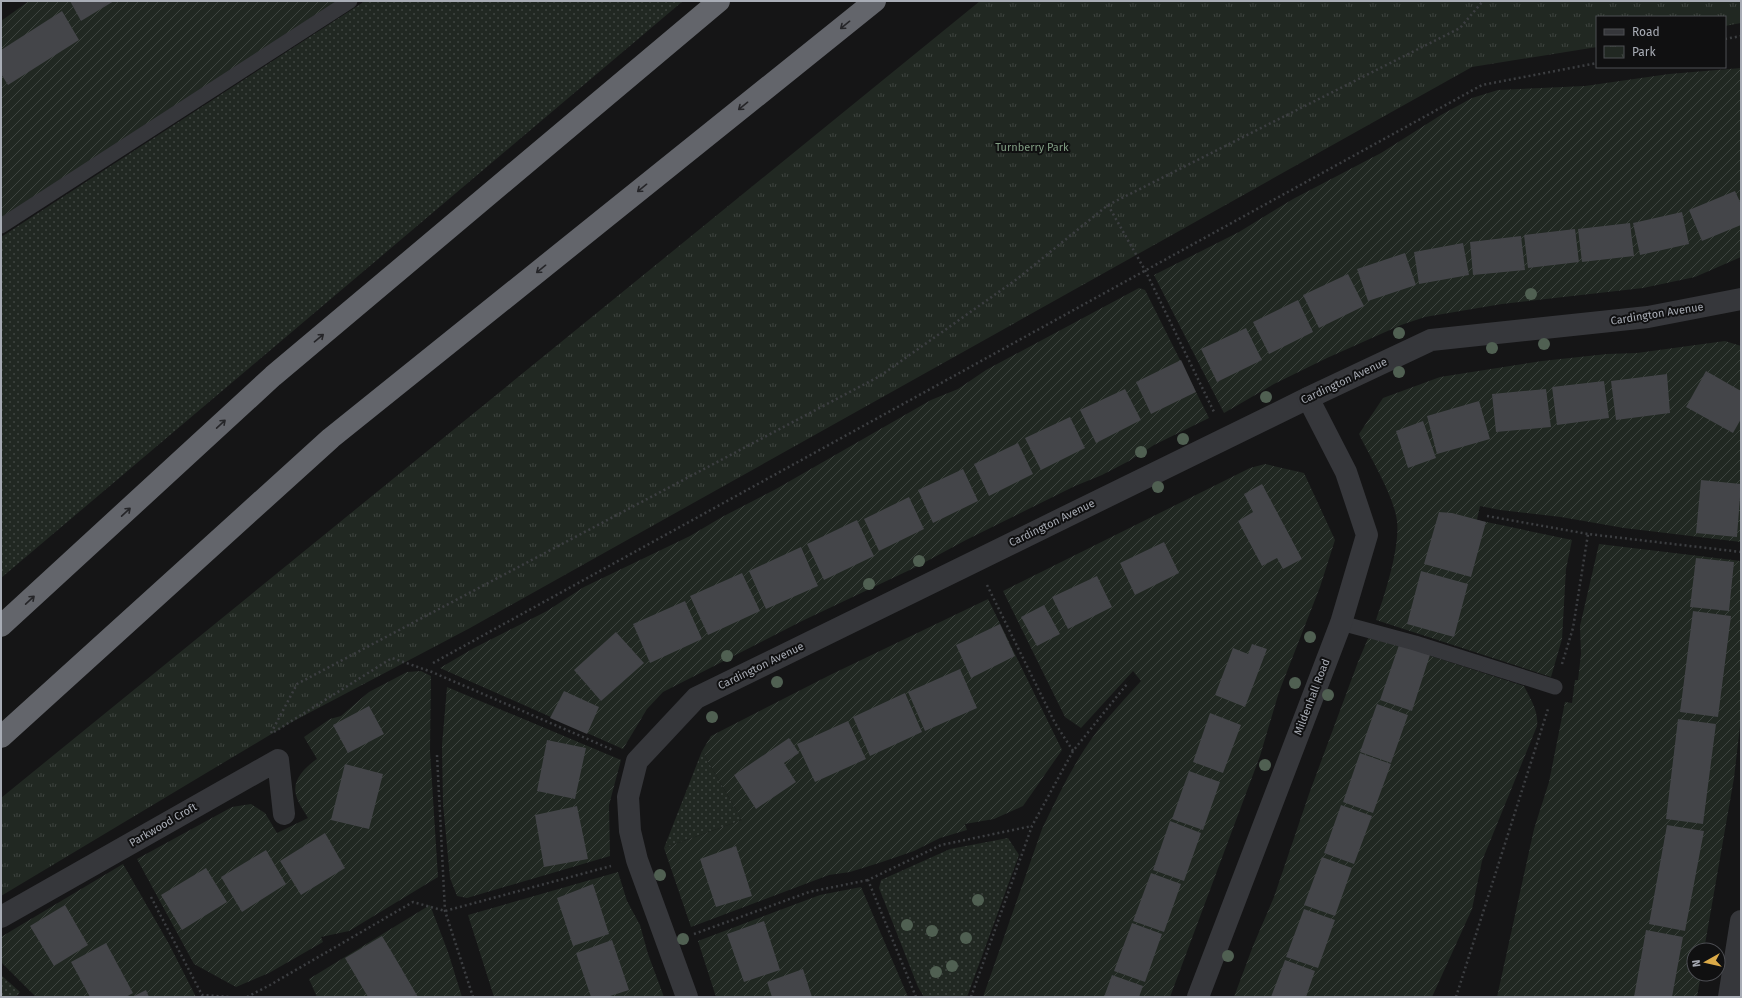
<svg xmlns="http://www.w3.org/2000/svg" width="1742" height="998" viewBox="0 0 1742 998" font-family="'Fira Sans',sans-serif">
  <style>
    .grass { fill: url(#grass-dots) }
    .park { fill: url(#park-tufts) }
    .garden { fill: url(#garden-furrows) }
    .building { fill: #444549 }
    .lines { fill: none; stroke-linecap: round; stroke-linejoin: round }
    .path { stroke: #3c3e41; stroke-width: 2.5; stroke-dasharray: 2 3; stroke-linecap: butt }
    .lane { stroke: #36373b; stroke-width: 15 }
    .street { stroke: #36373b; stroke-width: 22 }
    .highway { stroke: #63656b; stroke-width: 22 }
    .tree { fill: #506052 }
    .oneway { stroke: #252528 }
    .labels { text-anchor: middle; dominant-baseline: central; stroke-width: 4; stroke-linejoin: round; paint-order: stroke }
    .park-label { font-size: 11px; fill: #819d83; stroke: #101011 }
    .street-label { font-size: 11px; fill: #a8acb5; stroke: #101011 }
  </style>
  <defs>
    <pattern id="grass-dots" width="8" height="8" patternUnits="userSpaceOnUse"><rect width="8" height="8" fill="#212822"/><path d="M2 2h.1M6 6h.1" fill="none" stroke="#3e4440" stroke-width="1.8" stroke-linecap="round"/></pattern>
    <pattern id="park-tufts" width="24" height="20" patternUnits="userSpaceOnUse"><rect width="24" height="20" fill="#212822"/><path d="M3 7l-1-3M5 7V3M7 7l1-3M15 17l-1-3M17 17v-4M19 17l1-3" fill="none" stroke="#3e4440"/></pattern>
    <pattern id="garden-furrows" width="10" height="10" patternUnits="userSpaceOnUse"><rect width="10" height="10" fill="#212822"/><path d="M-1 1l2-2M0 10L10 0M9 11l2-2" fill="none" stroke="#3e4440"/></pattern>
  </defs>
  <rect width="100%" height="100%" fill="#151516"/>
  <g class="grass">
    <polygon points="365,1 683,1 1,578 1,237"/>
    <polygon points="702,751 742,820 664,848"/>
    <polygon points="1008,838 1019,855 967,997 924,997 918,987 879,888 881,880 950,849"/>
    <polygon points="1,975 20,992 16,997 1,997"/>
  </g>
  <polygon class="park" points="980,1 1741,1 1741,23 1725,26 1725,17 1597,17 1597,47 1472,67 470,628 288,724 1,896 1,798"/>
  <g class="garden">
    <polygon points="29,1 341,1 1,219 1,21"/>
    <polygon points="1741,68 1741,257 1695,277 1643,288 1502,304 1425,317 1401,325 1327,358 1274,384 1224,413 1154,275 1239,232 1293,199 1381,153 1441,115 1472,98 1498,90 1585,86 1669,74"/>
    <polygon points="1139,288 1145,290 1209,418 1154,445 1129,461 1102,475 1075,486 966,540 916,567 802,621 663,692 647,709 623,749 440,668 474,648 547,611 584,587 690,536 722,517 776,489 931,400 958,389 986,370"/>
    <path d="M1725,341L1741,346V542L1624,528L1561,517L1500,510L1480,506L1477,520L1572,540L1566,569L1562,639L1551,677L1376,620C1385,594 1400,548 1397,521C1394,496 1370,457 1359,434L1383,398L1440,377L1542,361L1607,354L1637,353Z"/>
    <path d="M1265,464L1304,473L1335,540L1320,587L1279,692L1260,756L1170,997H983L1042,829C1055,802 1068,775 1084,750C1100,725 1121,703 1141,681L1133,671L1081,728L1065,717L1003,591L1250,468Z"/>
    <polygon points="1599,544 1741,561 1740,726 1734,778 1704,950 1694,950 1694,974 1701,974 1697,997 1497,997 1534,829 1549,782 1565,702 1572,703 1575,680 1578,680 1581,654 1580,626"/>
    <polygon points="988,599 1062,750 1023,806 994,819 965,824 967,830 940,838 914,851 882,862 850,872 829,875 691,927 664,848 742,820 702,751 711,736 830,675"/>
    <path d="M1369,636L1524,686C1530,698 1539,712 1537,726L1482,861L1472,909L1432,997H1234L1253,946L1274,897L1309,794L1358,662Z"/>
    <path d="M421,671L431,676L430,751L438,877L349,931L321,937L323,942L269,973L236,987L194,964L137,859L232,807L251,804L265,813L277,833L308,818C304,811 298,803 296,795C292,780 305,767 317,759L304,737L330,719L341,716L369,692L407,672Z"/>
    <polygon points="447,687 621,760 609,805 610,856 467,898 457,896 450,878 443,804 442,745"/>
    <polygon points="123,864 169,944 196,997 36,997 1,962 1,937"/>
    <polygon points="618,872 627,901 640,925 648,954 664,997 494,997 468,915"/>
    <polygon points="861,887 908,997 716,997 698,941 820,895"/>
    <polygon points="430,905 448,952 462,997 317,997 309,979"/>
  </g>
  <g class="building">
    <polygon points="70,1 114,1 81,21"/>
    <polygon points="62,11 79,40 8,85 1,74 1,50"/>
    <polygon points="1735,191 1741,204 1741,225 1702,241 1689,210"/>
    <polygon points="1682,212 1689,244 1640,255 1633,223"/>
    <polygon points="1630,223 1634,256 1582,262 1578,229"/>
    <polygon points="1575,229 1579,262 1528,268 1524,235"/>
    <polygon points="1521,236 1525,270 1473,275 1470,242"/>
    <polygon points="1463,243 1469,275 1419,284 1414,252"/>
    <polygon points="1405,253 1416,285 1368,301 1357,269"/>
    <polygon points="1348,274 1364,306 1319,328 1303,295"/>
    <polygon points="1298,300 1313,332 1269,354 1253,322"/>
    <polygon points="1246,328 1262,360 1217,382 1201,349"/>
    <polygon points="1181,360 1196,392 1151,414 1136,382"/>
    <polygon points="1706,371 1741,391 1741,419 1733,433 1686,407"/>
    <polygon points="1667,374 1670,413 1616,420 1611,381"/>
    <polygon points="1604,381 1609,418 1557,425 1552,387"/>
    <polygon points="1125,389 1141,420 1096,443 1080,410"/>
    <polygon points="1546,389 1551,427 1496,432 1492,394"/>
    <polygon points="1479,401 1490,439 1437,454 1427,416"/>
    <polygon points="1070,417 1085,448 1041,470 1025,438"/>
    <polygon points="1423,421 1436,458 1408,468 1396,431"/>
    <polygon points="1018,443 1033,474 989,496 974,464"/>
    <polygon points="963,469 978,501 933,523 918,490"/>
    <polygon points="1701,480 1741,484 1737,537 1696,533"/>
    <polygon points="1262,484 1302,559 1283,569 1277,558 1262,566 1238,521 1253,512 1244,494"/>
    <polygon points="909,497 924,529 879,551 864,519"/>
    <polygon points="1439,512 1452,513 1486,522 1471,577 1424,564"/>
    <polygon points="857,520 874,556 824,580 807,544"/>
    <polygon points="1164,542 1179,573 1135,595 1120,563"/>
    <polygon points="801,547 818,586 766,609 749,571"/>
    <polygon points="1696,558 1734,562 1729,611 1690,607"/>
    <polygon points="1421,571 1468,584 1454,637 1407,624"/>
    <polygon points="742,573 760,611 708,635 690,596"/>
    <polygon points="1097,576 1112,607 1068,629 1052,597"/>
    <polygon points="685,601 702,639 650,663 633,624"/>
    <polygon points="1044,605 1060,634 1037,646 1021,617"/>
    <polygon points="1693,611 1731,616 1718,717 1680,712"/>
    <polygon points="1000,624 1015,656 971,678 956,645"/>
    <polygon points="616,632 644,663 601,701 574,670"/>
    <polygon points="1252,644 1267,649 1245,707 1215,695 1233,648 1248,654"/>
    <polygon points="1399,645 1430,655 1412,711 1380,700"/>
    <polygon points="960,669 977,708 925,731 908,692"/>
    <polygon points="564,691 599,707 587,734 550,718"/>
    <polygon points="905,693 922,732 870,756 853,717"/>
    <polygon points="1377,704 1408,715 1391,763 1360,752"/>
    <polygon points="369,706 384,734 348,753 333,725"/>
    <polygon points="1210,713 1241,725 1223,773 1193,762"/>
    <polygon points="1678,719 1716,724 1703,824 1666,819"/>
    <polygon points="848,721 866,759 815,782 797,744"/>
    <polygon points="789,738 799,753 784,763 796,782 756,809 734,775"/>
    <polygon points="547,740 586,748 575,799 537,791"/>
    <polygon points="1360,753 1391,764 1373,813 1343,802"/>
    <polygon points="345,764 383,774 369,829 331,820"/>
    <polygon points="1189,771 1220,782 1203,830 1172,819"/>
    <polygon points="1341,805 1372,816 1354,864 1324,853"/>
    <polygon points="577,806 588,859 544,867 535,815"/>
    <polygon points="1170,821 1201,833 1184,881 1153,870"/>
    <polygon points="1667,825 1704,831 1685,931 1649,924"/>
    <polygon points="325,833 345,868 301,895 280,861"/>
    <polygon points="736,846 752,896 716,907 700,859"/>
    <polygon points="266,850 286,884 242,912 221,877"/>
    <polygon points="1322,857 1352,868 1335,916 1304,905"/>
    <polygon points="206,868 227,902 182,930 161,895"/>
    <polygon points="1151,873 1181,884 1164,932 1133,921"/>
    <polygon points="593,884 609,934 573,946 557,898"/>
    <polygon points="65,905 88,945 54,966 30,926"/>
    <polygon points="1304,909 1335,920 1318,968 1286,957"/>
    <polygon points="764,921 780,970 744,982 727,934"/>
    <polygon points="1132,923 1162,934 1145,982 1114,971"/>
    <polygon points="1646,930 1683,937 1672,997 1634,997"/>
    <polygon points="382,936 394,956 418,997 368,997 345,958"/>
    <polygon points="612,940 629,990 607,997 591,997 576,953"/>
    <polygon points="106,943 133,993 126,997 90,997 71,962"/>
    <polygon points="1285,960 1315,971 1306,997 1271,997"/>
    <polygon points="803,969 812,997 772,997 767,982"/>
    <polygon points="1112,975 1143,986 1139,997 1104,997"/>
    <polygon points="146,990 149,997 132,997"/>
  </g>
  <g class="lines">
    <g class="path">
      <polyline points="1725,39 1741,36"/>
      <polyline points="1108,205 1146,272 1215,414"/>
      <polyline points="1487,516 1588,534"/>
      <polyline points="987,585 1055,723 1073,751"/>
      <polyline points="433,663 1482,85 1597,63"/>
      <polyline points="1562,664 1573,628 1588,534 1741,552"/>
      <polyline points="274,732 392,658 432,672 613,750"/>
      <polyline points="271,733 297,684 880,376 1017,279 1108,205 1460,28 1483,1"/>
      <polyline points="437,755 445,911 473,997"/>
      <polyline points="151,897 202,995 229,997"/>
      <polyline points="694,934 809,892 868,880"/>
      <polyline points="247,997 270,985 413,902 445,911 611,866"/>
      <polyline points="916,997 868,880 941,845 1032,826"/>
      <polyline points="971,997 1032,826 1073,751 1127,684"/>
      <polyline points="1456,997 1548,709"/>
    </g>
    <g class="lane">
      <polyline points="1,226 350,1"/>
      <polyline points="1341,623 1415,643 1555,687"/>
    </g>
    <g class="street">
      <polyline points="1,917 278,760 284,814"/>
      <polyline points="687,997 637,860 630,831 628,797 637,761 696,698 1308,398 1431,340 1648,317 1741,299"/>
      <polyline points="1198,997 1341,623 1367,535 1346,472 1308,398"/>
      <polyline points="1729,997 1741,921"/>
    </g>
    <g class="highway">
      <polyline points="1,626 273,376 719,1"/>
      <polyline points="1,737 331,438 875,1"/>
    </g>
  </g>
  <g class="tree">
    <circle cx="1531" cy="294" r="6"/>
    <circle cx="1399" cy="333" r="6"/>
    <circle cx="1544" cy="344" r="6"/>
    <circle cx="1492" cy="348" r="6"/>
    <circle cx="1399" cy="372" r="6"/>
    <circle cx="1266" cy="397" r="6"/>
    <circle cx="1183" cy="439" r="6"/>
    <circle cx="1141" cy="452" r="6"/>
    <circle cx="1158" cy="487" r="6"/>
    <circle cx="919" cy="561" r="6"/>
    <circle cx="869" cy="584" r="6"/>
    <circle cx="1310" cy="637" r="6"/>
    <circle cx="727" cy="656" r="6"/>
    <circle cx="777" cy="682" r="6"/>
    <circle cx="1295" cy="683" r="6"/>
    <circle cx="1328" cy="695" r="6"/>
    <circle cx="712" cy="717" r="6"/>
    <circle cx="1265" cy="765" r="6"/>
    <circle cx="660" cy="875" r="6"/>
    <circle cx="978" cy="900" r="6"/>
    <circle cx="907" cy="925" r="6"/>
    <circle cx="932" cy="931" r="6"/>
    <circle cx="966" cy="938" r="6"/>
    <circle cx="683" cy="939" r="6"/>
    <circle cx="1228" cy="956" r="6"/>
    <circle cx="952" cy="966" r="6"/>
    <circle cx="936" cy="972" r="6"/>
  </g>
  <defs><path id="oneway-shaft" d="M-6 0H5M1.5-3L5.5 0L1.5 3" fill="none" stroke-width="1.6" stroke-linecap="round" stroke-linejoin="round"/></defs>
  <g class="oneway">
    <use href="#oneway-shaft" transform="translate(845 25) rotate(141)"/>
    <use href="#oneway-shaft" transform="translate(743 106) rotate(141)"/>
    <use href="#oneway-shaft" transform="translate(642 188) rotate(141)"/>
    <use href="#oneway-shaft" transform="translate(541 269) rotate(141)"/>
    <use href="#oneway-shaft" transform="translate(319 338) rotate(-40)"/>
    <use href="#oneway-shaft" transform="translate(221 424) rotate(-43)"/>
    <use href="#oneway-shaft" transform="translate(126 512) rotate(-43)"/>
    <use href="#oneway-shaft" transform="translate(30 600) rotate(-43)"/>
  </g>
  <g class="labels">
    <g class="park-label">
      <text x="1032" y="147">Turnberry Park</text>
    </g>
    <g class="street-label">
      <text transform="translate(1657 314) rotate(-9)">Cardington Avenue</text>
      <text transform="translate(1344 381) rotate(-25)">Cardington Avenue</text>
      <text transform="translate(1052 523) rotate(-26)">Cardington Avenue</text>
      <text transform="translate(761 666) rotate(-26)">Cardington Avenue</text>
      <text transform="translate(1312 697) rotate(-69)">Mildenhall Road</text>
      <text transform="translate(163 825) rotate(-30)">Parkwood Croft</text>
    </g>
  </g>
  <rect width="1742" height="998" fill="none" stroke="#a8acb5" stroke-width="4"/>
  <rect x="1596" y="16" width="130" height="52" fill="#101011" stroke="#4d4e53"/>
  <rect x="1604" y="29" width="20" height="6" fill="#36373b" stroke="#4d4e53"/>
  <text x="1632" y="36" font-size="12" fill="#a8acb5">Road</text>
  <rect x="1604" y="46" width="20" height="12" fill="url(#park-tufts)" stroke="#4d4e53"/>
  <text x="1632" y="56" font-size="12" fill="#a8acb5">Park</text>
  <g transform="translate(1706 962) rotate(262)"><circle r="19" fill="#101011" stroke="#4d4e53"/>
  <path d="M0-3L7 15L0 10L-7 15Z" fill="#dbaa48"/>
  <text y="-6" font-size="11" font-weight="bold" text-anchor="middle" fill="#a8acb5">N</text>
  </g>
</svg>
